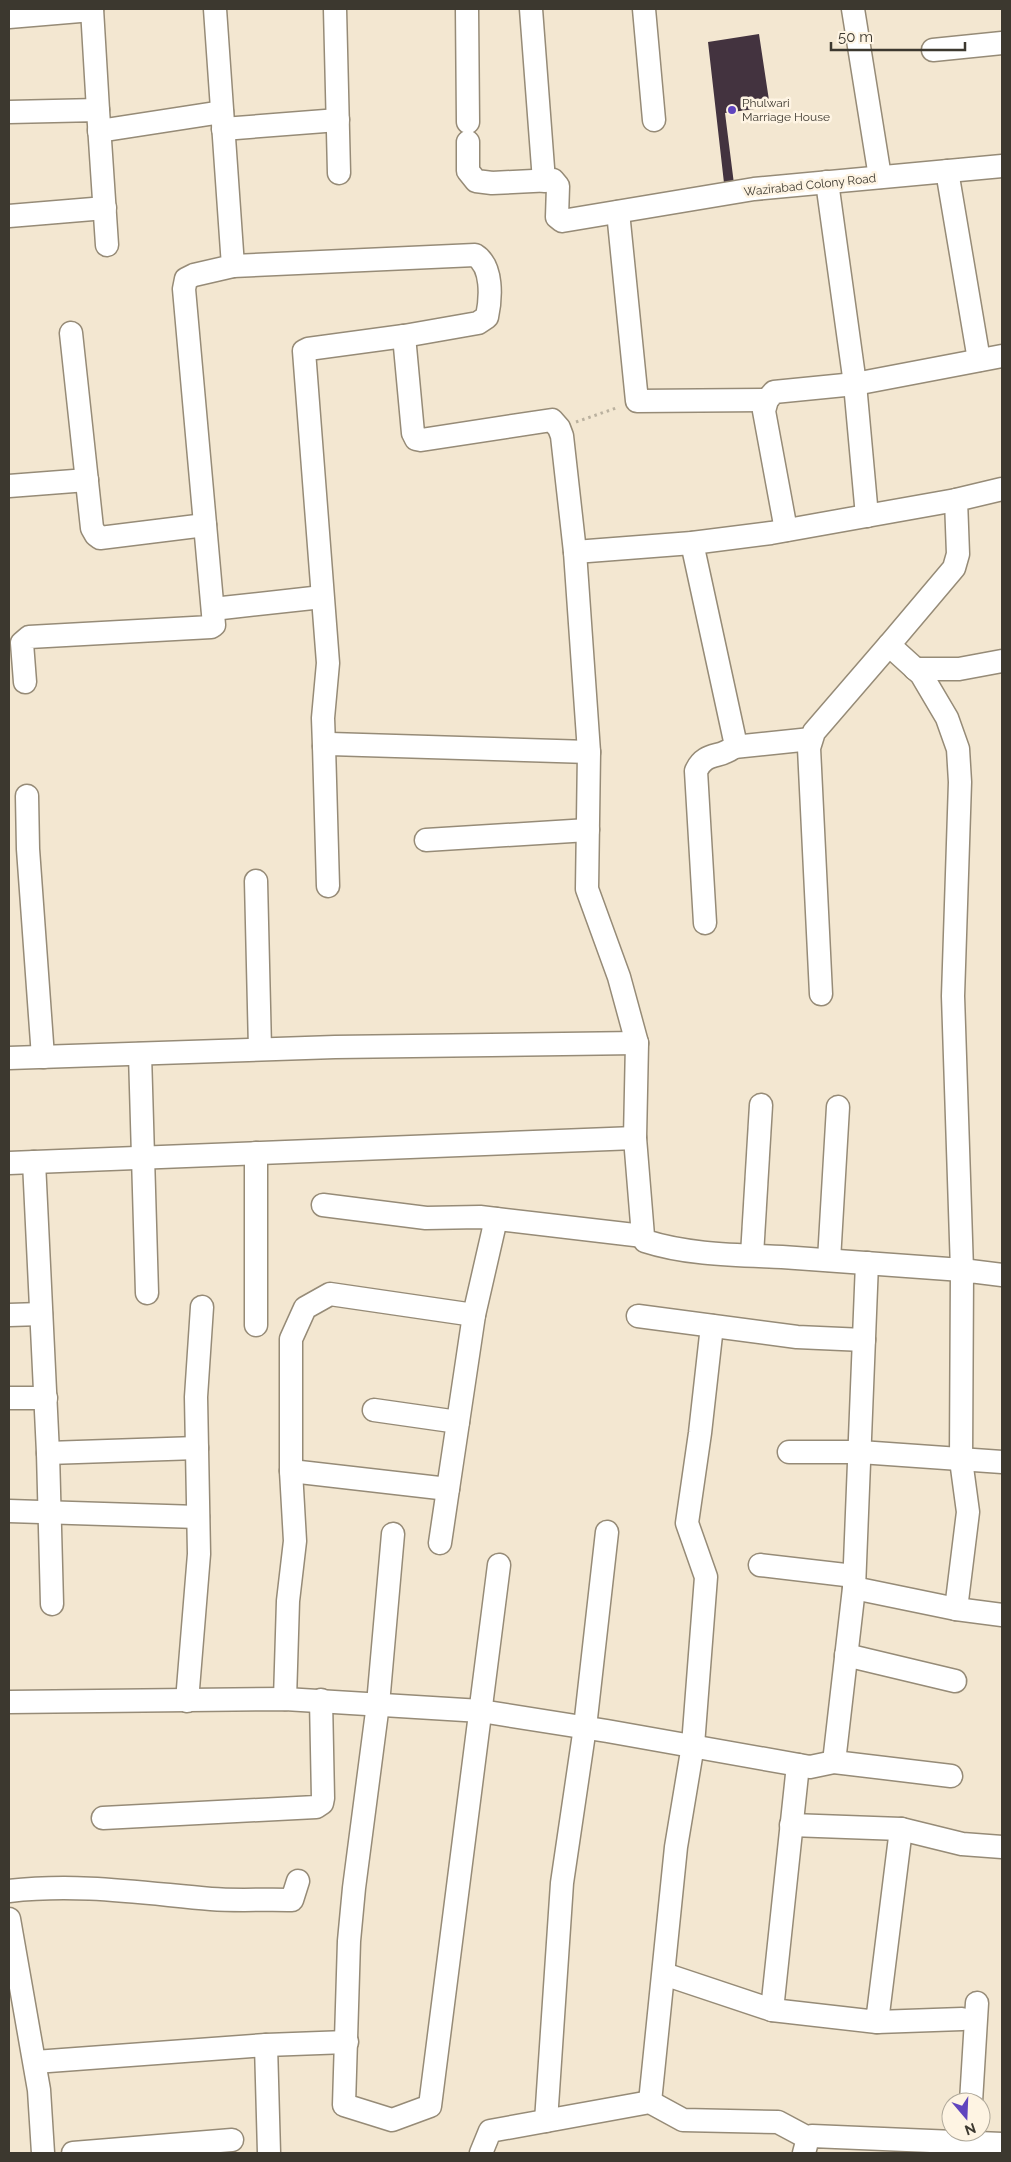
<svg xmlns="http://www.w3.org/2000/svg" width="1011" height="2162" viewBox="0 0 1011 2162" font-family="Raleway,sans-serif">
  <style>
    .building { fill: #43333f }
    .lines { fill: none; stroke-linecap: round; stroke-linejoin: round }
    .minor-casing { stroke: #968b77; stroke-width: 25 }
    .path { stroke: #bab19f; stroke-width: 3; stroke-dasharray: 2.5 4; stroke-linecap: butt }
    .minor { stroke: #fff; stroke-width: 22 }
    .poi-dot { fill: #6045be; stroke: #fef4e3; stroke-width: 2 }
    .labels { text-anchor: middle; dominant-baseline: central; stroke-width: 5; stroke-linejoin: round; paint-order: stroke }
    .poi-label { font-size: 12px; fill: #3c382f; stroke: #fef4e3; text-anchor: start }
    .street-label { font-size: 12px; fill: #3c382f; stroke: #fef4e3 }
  </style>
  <rect width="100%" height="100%" fill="#f3e7d1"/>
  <polygon class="building" points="759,34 770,107 725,113 734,184 724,183 708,42"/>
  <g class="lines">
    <defs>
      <g id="minor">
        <polyline points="92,9 98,110"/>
        <polyline points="335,9 339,173"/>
        <polyline points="467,9 468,122"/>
        <polyline points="531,9 544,181"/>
        <polyline points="644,9 654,120"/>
        <polyline points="853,9 880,177"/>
        <polyline points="9,17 92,10"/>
        <polyline points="933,50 1002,43"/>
        <polyline points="9,112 98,110 107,245"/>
        <polyline points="223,129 338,120"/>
        <polyline points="99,131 222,112"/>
        <polyline points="468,142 468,171 476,181 492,183 553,180 558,186 557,217 562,221 754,189 1002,166"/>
        <polyline points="947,171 979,360"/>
        <polyline points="827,182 855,384 867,516"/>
        <polyline points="618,212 637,401 767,400"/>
        <polyline points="9,216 105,208"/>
        <path d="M233,266L475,255C493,266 491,298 487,317L478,323L404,336L308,349L304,351L328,663L323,718L324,746"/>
        <polyline points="71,333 92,528 96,535 100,538 205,525"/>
        <path d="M404,336L413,433L416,439L421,440L552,420L559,428L562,436L575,552L589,752L587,889L619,977L637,1043L635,1138L643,1236L645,1241C688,1255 737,1255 782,1257C842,1261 902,1266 962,1270L953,996L960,782L958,749L947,718L921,674L889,645L954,568L958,554L956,500L1002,489"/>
        <polyline points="9,486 87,480"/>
        <polyline points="786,530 764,411 767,400 774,392 855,384 1002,356"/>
        <path d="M692,543L735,741L734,747C720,759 705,751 696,771L705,923"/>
        <polyline points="575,552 692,543 771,533 956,500"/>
        <polyline points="213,609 322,597"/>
        <polyline points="915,669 959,669 1002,661"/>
        <polyline points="25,682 22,643 29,637 211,627 214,625 184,289 186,279 194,275 233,266 215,9"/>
        <polyline points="734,747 811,739"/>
        <polyline points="27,796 28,849 43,1057"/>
        <polyline points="426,840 588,830"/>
        <polyline points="256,881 260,1049"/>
        <polyline points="328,886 324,746 330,744 589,752"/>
        <polyline points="821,994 809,748 814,732 889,645"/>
        <polyline points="140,1054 147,1293"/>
        <polyline points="9,1058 335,1047 637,1043"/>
        <polyline points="256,1153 256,1325"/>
        <polyline points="34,1162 48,1453 52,1604"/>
        <polyline points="9,1163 635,1138"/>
        <polyline points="323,1205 426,1218 480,1217 643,1236"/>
        <polyline points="752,1255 761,1105"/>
        <polyline points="829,1260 838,1107"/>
        <polyline points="9,1315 41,1314"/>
        <polyline points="638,1316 797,1337 864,1340"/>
        <polyline points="9,1398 46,1398"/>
        <polyline points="374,1410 458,1422"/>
        <polyline points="789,1452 860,1452 1002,1462"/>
        <polyline points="48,1453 197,1448"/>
        <polyline points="291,1471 448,1489 474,1315 496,1219"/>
        <polyline points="9,1511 198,1517"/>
        <polyline points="393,1534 378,1704 354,1888 349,1941 344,2105 392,2120 430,2106 499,1565"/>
        <polyline points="440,1543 448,1489"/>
        <polyline points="760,1565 854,1576"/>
        <polyline points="854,1588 956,1609 1002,1615"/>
        <polyline points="956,1609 968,1512 961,1460 962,1270 1002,1275"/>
        <polyline points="846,1655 955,1681"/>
        <polyline points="285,1699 288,1601 295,1541 291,1471 291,1339 305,1308 330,1294 474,1315"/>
        <polyline points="187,1701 199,1554 196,1397 202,1307"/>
        <polyline points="9,1702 285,1699 481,1711 607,1731 810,1767 834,1762 951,1776"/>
        <polyline points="834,1762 854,1588 867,1263"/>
        <polyline points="798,1765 772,2010 877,2022 901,1829"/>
        <polyline points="103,1818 316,1807 322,1803 323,1798 321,1700"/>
        <polyline points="791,1825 901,1829 962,1844 1002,1847"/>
        <path d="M9,1891C79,1883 141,1893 211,1899C238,1901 265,1899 292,1900L298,1881"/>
        <polyline points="9,1919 39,2090 43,2153"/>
        <polyline points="664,1974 772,2010"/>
        <polyline points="877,2022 962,2019"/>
        <polyline points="266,2045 269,2153"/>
        <polyline points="35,2062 266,2045 347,2042"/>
        <polyline points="650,2102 676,1847 693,1745 706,1577 687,1523 700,1433 712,1326"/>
        <polyline points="971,2102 977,2003"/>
        <polyline points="546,2121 562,1883 585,1727 607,1532"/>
        <polyline points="73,2153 232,2140"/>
        <polyline points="481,2153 490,2131 650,2102 683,2120 778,2122 808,2138"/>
        <polyline points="804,2153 808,2138 812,2136 1002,2144"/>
      </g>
    </defs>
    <use href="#minor" class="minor-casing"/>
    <polyline class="path" points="576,422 619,407"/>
    <use href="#minor" class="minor"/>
  </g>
  <circle class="poi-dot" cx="732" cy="110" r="5"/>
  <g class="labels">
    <g class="poi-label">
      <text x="742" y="103">Phulwari<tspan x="742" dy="14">Marriage House</tspan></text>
    </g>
    <g class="street-label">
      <text transform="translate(810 185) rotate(-6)">Wazirabad Colony Road</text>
    </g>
  </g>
  <rect width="1011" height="2162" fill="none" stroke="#3c382f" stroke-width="20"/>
  <g transform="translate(966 2117) rotate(161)"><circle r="24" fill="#fef4e3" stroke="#b0a99b"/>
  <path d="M0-4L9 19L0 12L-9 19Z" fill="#6045be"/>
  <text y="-8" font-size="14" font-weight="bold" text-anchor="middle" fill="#3c382f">N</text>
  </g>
  <path d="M831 42v8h134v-8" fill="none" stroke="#3c382f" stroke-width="2.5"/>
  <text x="838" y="42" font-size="15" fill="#3c382f" stroke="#fef4e3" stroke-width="4" paint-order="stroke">50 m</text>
</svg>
